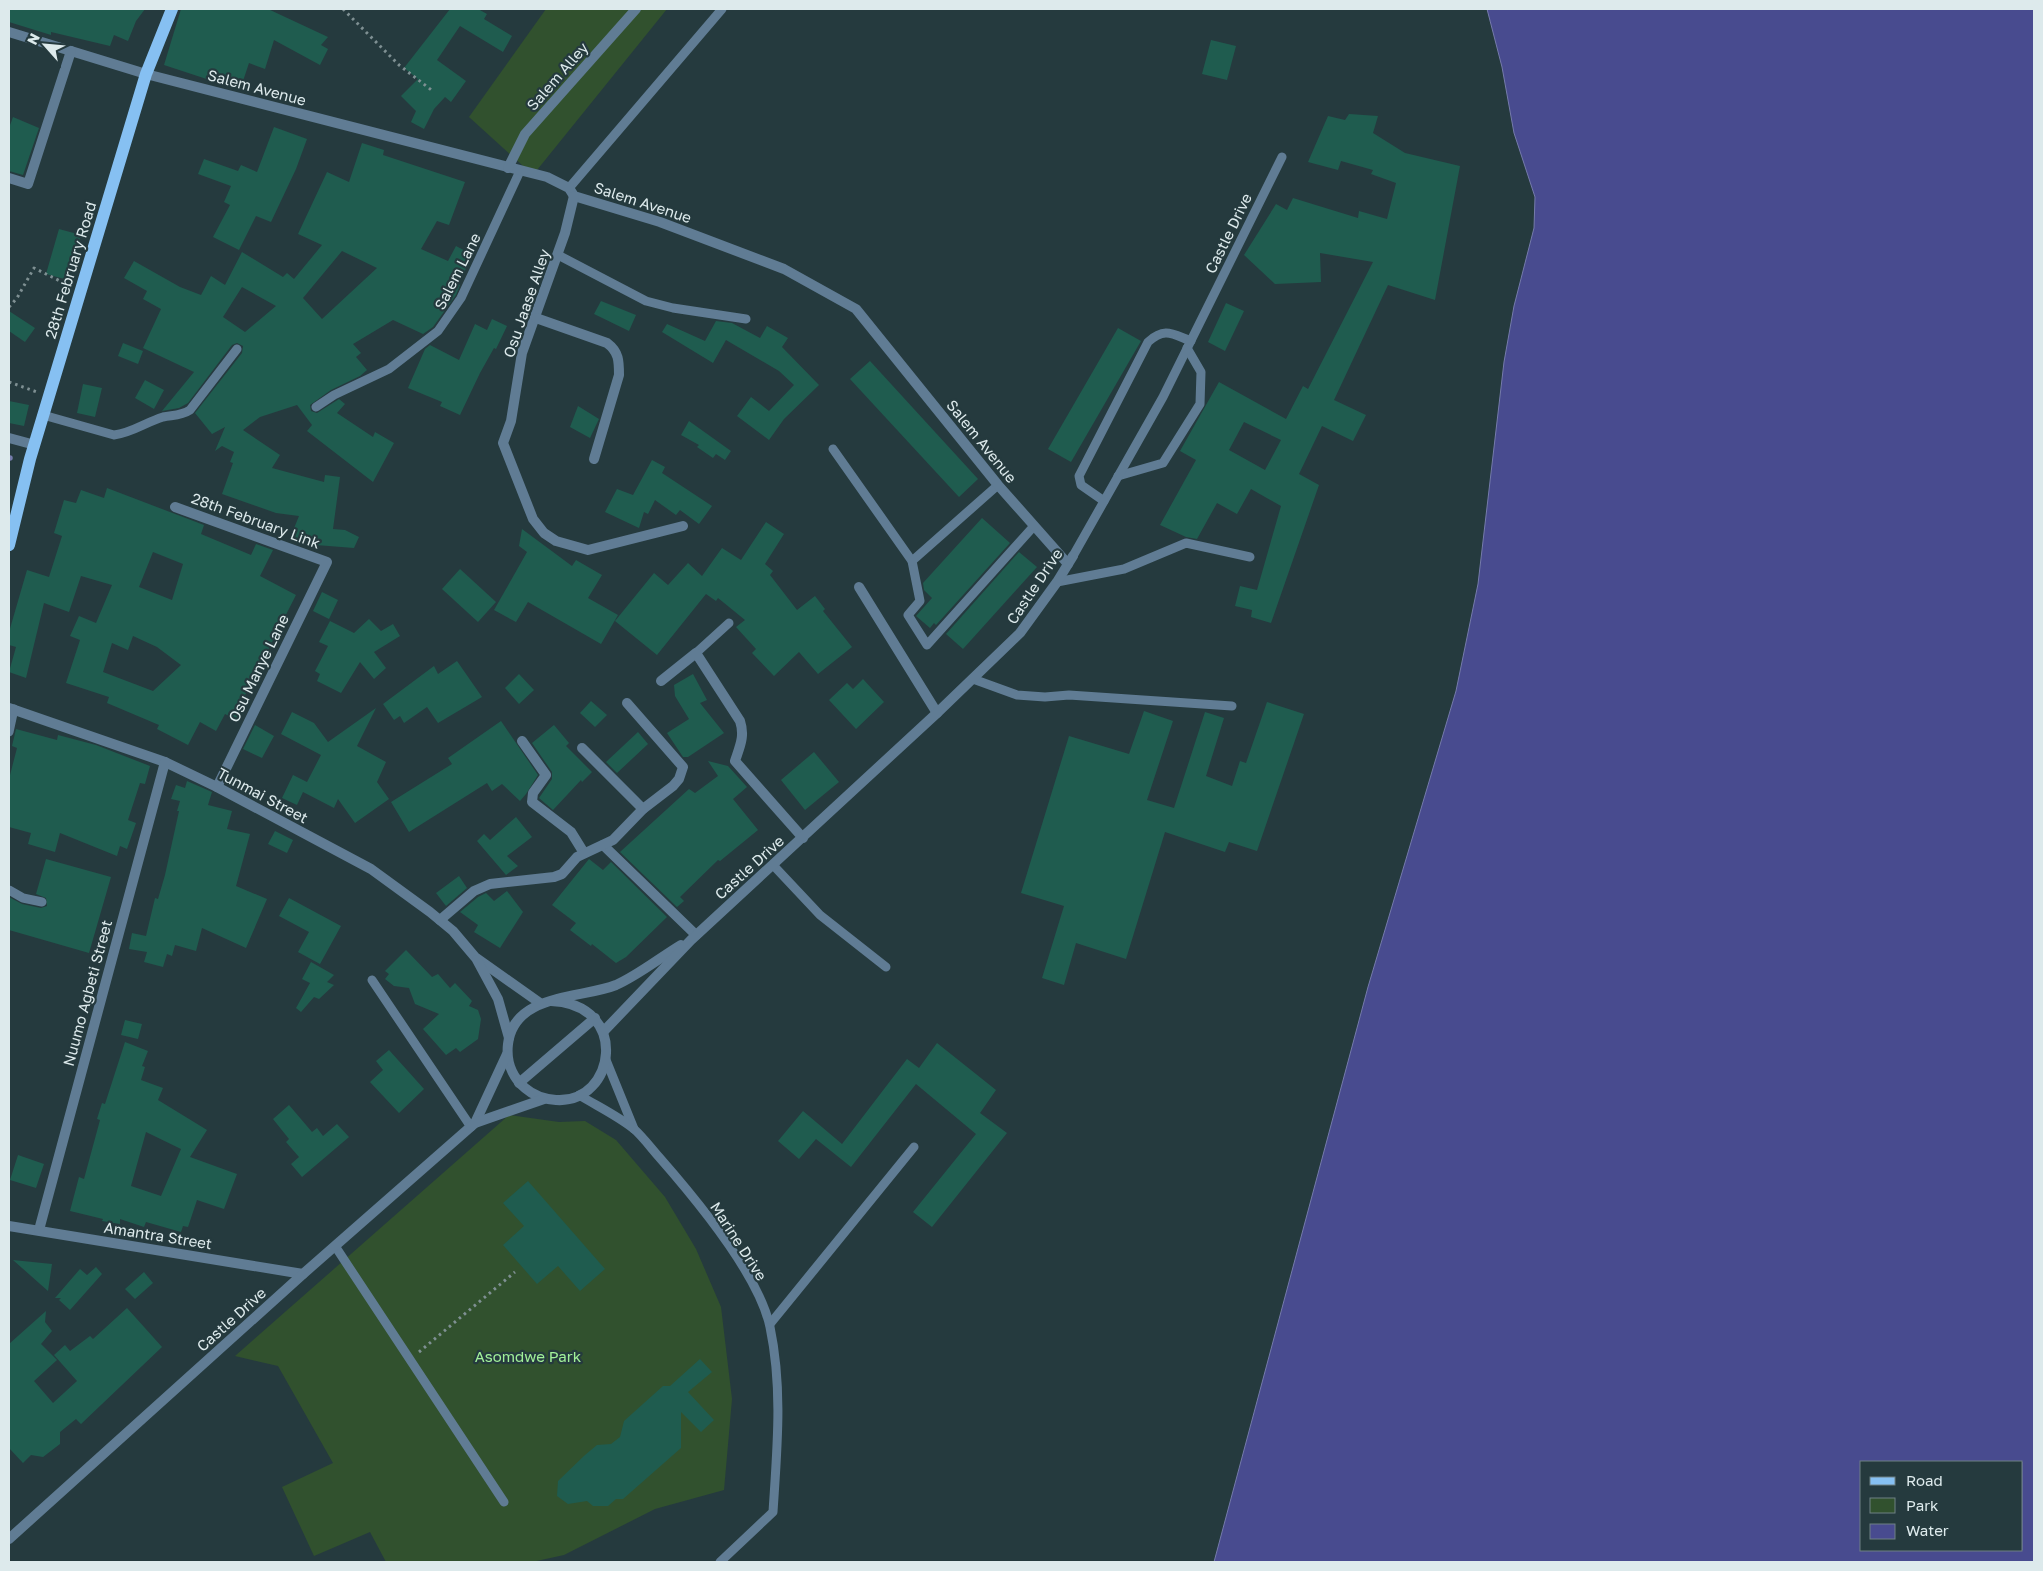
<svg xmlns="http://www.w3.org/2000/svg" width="2043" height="1571" viewBox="0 0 2043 1571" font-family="'Golos Text',sans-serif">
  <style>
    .green { fill: #31512e }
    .water { fill: #484b8f; stroke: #757bab; fill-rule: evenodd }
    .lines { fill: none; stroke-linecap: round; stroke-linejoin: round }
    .stream { stroke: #757bab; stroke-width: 5.5 }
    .building { fill: #1f5c4f; fill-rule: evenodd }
    .path { stroke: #7f9093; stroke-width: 3; stroke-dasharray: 2.5 4; stroke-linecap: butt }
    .lane { stroke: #607c94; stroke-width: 9 }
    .street { stroke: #607c94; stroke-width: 10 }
    .primary { stroke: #86c0f2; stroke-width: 12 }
    .labels { text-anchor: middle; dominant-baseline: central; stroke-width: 4.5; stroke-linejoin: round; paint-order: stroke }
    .street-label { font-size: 15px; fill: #ddeaec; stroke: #253a3e }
    .park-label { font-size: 15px; fill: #a1f099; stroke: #253a3e }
  </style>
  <rect width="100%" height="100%" fill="#253a3e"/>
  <g class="green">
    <polygon points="546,9 667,9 533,175 469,117"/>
    <polygon points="509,1115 559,1122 585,1121 616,1140 665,1197 696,1249 721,1307 732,1399 724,1490 655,1509 564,1555 532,1562 386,1562 370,1532 314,1556 282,1487 333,1463 278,1366 235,1356"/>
  </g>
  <path class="water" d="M1487,9H2034V1562H1214L1368,987L1456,691L1478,584L1504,362L1514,306L1534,228L1535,197L1514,133L1502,67ZM1862,1462H2022V1550H1862Z"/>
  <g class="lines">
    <polyline class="stream" points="9,458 10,458"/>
  </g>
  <g class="building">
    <polygon points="9,9 145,9 136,21 128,41 114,35 110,46 51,32 51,35 9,22"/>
    <polygon points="181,9 268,9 328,37 321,45 328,49 320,65 274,40 265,69 249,63 240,90 164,65"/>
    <polygon points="450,9 478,9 487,14 484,19 512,36 503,52 460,26 437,60 466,81 451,102 445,97 434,109 424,129 411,122 416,111 401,96 418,79 404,68"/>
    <polygon points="1211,40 1236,46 1227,80 1202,74"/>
    <path d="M1349,114L1378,116L1373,133L1405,153L1460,166L1435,300L1388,285L1334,400L1366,415L1353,441L1322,426L1299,474L1319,485L1271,623L1251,617L1252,610L1235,606L1240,586L1257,590L1281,506L1251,489L1237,514L1217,503L1197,539L1186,537L1160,525L1196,460L1180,451L1219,382L1286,419L1303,386L1308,389L1373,262L1320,253L1321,282L1275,284L1244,255L1276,204L1287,210L1293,198L1358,218L1359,211L1387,219L1396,183L1371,174L1373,170L1341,161L1338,170L1308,162L1328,116L1345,120ZM1244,422L1281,440L1265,470L1229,450Z"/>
    <polygon points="13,117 39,128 23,175 9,171 9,128"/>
    <polygon points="274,127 307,139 296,169 271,222 256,216 239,250 213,237 230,205 224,202 231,186 198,174 204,159 238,171 241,165 257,172"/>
    <path d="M362,143L384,150L383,155L465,182L449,225L437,221L421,249L448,261L456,246L473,255L458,284L460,285L456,295L433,327L423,334L393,320L353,344L361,353L356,357L367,370L360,376L331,390L310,405L311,411L317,413L339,399L345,404L337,413L373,437L375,432L394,443L373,482L307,431L312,425L297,405L260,417L243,430L280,455L272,468L324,482L325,475L340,477L333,529L345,530L359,537L354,548L316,545L290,538L299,516L276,513L222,494L233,463L230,462L234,452L222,446L215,451L225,427L212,434L195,413L242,353L243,346L237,343L232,345L188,403L179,408L162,411L194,372L143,348L161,309L143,299L147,291L124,278L134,261L180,287L201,295L211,276L225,285L242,252L283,277L287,273L294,279L322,245L298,234L327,172L349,182ZM342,251L377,268L322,319L303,298ZM242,287L276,306L245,332L223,317Z"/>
    <polygon points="59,229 81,235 68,280 46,274"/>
    <polygon points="601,301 636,315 629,331 594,314"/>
    <polygon points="1226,303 1244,311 1225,351 1208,342"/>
    <polygon points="9,311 35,328 25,342 9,331"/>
    <polygon points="492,319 507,326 496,349 494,348 480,373 460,415 440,406 442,402 408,388 425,349 430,345 459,360 475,324 487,330"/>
    <polygon points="716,321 732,323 760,338 767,326 788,338 782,347 819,385 784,419 769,440 737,416 751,397 769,411 794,385 779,371 726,340 713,363 662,332 667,324 705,341"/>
    <polygon points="1118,328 1141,341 1071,462 1048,449"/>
    <polygon points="123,343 143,351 138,364 118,356"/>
    <polygon points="870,361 978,479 959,497 850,379"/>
    <polygon points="145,380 164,390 154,409 135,398"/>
    <polygon points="83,384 102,388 95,417 77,413"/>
    <polygon points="9,401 29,405 24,426 9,423"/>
    <polygon points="578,406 599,419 590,438 570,427"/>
    <polygon points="689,421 731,451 725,460 716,454 713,458 697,447 699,445 681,435"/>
    <polygon points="652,460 665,467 662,473 712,506 699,524 680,510 676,515 655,500 648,514 644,512 639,528 605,512 617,489 633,495"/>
    <path d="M107,488L204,525L201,534L251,555L256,544L273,550L260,576L296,595L242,701L248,704L239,721L225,714L216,731L200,722L188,745L157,729L159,725L107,703L109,697L66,683L80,640L70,636L79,616L96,623L112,585L81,576L69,612L44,603L26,678L9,672L16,647L9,645V632L27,570L49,577L62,536L54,533L64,500L76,503L81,490L104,498ZM153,552L183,564L172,600L139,587ZM133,636L157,647L181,665L153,691L103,672L112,643L128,650Z"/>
    <polygon points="982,518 1010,543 936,625 934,623 930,628 916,616 932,598 924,590 923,583"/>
    <polygon points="766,522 784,534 765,564 773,571 770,575 797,610 815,596 825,609 823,611 852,647 818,674 799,652 774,676 752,653 756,649 736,627 745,620 718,598 716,601 706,594 657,655 615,621 654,573 668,585 688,563 702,576 722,548 741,560"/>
    <polygon points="522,529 572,566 576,560 602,575 588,598 618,615 601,644 528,602 516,622 494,610 527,552 519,546"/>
    <polygon points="1019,552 1037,567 963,649 946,634"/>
    <polygon points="460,569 496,602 478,622 442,589"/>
    <polygon points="322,592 338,600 329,619 313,611"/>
    <polygon points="369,619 381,631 393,624 400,636 374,652 386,668 374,679 360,662 341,693 317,681 320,674 315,671 328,646 319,642 330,621 354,633"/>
    <polygon points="457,661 482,697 438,723 427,707 404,723 400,716 394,720 383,704 434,666 438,674"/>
    <polygon points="519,674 534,690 519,704 505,688"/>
    <polygon points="693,674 707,700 700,703 724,733 688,757 683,757 667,733 689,719 675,696 674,685"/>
    <polygon points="863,679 884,702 856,729 829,700 847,683 853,689"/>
    <polygon points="591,701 607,715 595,727 580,713"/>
    <polygon points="1267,702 1304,714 1257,851 1229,842 1225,852 1165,832 1126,959 1076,943 1064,985 1042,978 1064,906 1021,893 1069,736 1129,754 1144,711 1173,721 1147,800 1174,808 1205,712 1224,718 1206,776 1232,786 1240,761 1246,763"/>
    <polygon points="376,708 357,746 386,762 377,782 389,799 355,823 338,799 334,808 303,792 297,805 282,798 293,775 307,782 321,755 281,734 292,712 314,723 328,742"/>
    <polygon points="501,721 538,775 526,794 520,801 502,784 492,791 487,783 409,832 391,802 452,764 448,758"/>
    <polygon points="255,725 274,736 262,758 243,749"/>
    <polygon points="554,725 569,743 566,746 592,772 582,782 581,780 553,810 539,798 552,779 552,772 532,743"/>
    <polygon points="16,729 57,740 58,735 96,745 150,766 145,784 140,783 128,820 136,823 127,849 120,846 117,856 60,833 55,852 28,844 31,833 9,827 9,779 17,748 12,746"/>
    <polygon points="638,732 648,744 617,773 606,762"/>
    <polygon points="814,752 839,782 805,810 781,780"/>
    <polygon points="708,761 728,766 747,787 733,799 758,830 720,861 718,860 680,897 684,901 677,907 620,852 689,789 695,793 718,776"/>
    <polygon points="187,781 212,792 208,805 232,811 227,829 250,834 236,886 267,899 246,948 202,928 196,951 175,945 172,956 167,954 163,967 144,962 147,952 129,949 132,933 146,936 155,898 158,899 165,875 179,811 177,811 180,801 171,799 176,785 185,788"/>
    <polygon points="516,817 532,837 507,856 518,866 506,875 477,841 484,834 490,840"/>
    <polygon points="275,831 293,840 287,853 268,844"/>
    <polygon points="46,859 111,877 89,953 9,930 9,897 22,904 41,908 47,906 46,898 36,894"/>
    <polygon points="589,859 603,870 611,862 667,917 626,957 616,963 592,944 591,946 570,930 576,923 552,905"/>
    <polygon points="459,876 467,888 446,906 436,893"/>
    <polygon points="507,891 523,912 500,948 474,932 478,925 460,912 478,897 486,893 494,901"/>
    <polygon points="289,898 341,926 320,964 298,952 309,932 279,916"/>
    <polygon points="406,950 432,977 438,974 450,988 455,983 472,1001 469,1006 478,1010 481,1019 478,1039 460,1052 456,1048 446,1055 423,1029 439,1014 415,1004 409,988 394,986 385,979 389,974 385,971"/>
    <polygon points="311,962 334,975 327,982 334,985 319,999 314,997 301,1012 296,1008 310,983 302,979"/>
    <polygon points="125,1020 142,1024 138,1039 121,1035"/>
    <path d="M125,1042L148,1051L142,1066L145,1067L141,1080L163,1088L158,1100L207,1130L190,1157L237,1174L224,1209L197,1200L188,1227L183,1226L181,1232L146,1222L144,1227L120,1219V1224L102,1221L103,1219L70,1211L79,1177L84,1179L100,1120L97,1119L102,1103L105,1104ZM146,1132L181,1149L161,1196L131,1186Z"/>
    <polygon points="937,1043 996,1090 980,1113 1007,1133 932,1227 913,1212 976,1134 916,1084 851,1167 816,1139 799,1159 778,1141 803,1111 842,1144 907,1059 919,1068"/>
    <polygon points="389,1050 424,1089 399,1113 370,1082 383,1070 376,1061"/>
    <polygon points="289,1105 312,1132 317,1128 323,1136 337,1124 349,1137 302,1177 291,1164 299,1157 286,1142 289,1139 273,1119"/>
    <polygon points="18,1155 44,1164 36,1188 10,1180"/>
    <polygon points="528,1181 605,1269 580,1291 558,1266 537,1284 503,1245 524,1226 503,1203"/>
    <polygon points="13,1260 52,1264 48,1291"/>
    <polygon points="96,1267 102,1274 70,1310 59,1300 61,1298 55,1298 80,1269 87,1275"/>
    <polygon points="144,1272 153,1283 135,1299 125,1289"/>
    <polygon points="127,1308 162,1347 81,1424 76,1419 60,1432 60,1444 43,1457 31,1455 23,1463 9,1448 9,1344 46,1311 45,1322 52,1331 41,1344 57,1360 34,1381 53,1403 77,1381 54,1355 65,1345 70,1351 90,1336 93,1339"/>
    <polygon points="700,1359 712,1372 688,1392 714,1420 701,1432 681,1412 681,1448 623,1499 616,1499 608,1506 593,1506 587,1501 568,1504 557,1496 558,1481 585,1455 597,1445 611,1444 620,1437 624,1421 663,1386 670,1386"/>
  </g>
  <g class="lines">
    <g class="path">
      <polyline points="343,9 399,65 434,92"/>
      <polyline points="9,307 17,298 34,268 68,285"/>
      <polyline points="9,382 37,392"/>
      <polyline points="419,1352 515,1272"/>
    </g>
    <g class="lane">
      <polyline points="569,188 722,9"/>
      <polyline points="558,255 646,301 673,308 746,319"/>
      <polyline points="316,407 334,395 389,369 438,331 461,298 520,171"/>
      <path d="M43,415L114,435C132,433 146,422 163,417C173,415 181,416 190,410L237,349"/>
      <polyline points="833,449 912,561 920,601 908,615 927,645 1034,526"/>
      <polyline points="1118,476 1163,463 1200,404 1201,372 1187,348"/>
      <path d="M1104,501L1081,485L1079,476L1148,342C1165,327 1172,334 1191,341"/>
      <polyline points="1073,556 1163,397 1282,157"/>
      <polyline points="912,561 998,485"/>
      <polyline points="1057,582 1124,569 1186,543 1250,557"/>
      <polyline points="696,653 729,623"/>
      <polyline points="973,679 1017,695 1045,697 1069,695 1232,706"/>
      <polyline points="9,732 14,709"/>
      <polyline points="773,865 820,915 886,967"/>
      <polyline points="9,890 23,898 42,902"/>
      <polyline points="372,980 471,1127"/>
      <polyline points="606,1060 634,1129"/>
      <path d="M579,1095C597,1106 618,1116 634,1129C643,1137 651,1148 659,1157C695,1198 759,1275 770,1327C783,1389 777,1449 773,1512L720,1562"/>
      <polyline points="335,1246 504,1502"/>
      <polyline points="770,1324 914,1147"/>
    </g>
    <g class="street">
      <polyline points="9,32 146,74 547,177 569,188 574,196 660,222 784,269 856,309 998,485 1068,564"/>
      <polyline points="508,168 525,134 636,9"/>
      <polyline points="9,178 28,184 71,51"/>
      <polyline points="574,196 565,233 522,353 511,421 503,443 533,519 544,533 556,541 588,550 683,526"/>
      <path d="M536,318L607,343C619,352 619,361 619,375L594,459"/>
      <polyline points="9,438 35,445"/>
      <polyline points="175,507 327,562 217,787"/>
      <polyline points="859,587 937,713"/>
      <path d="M661,681L696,653L740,721C745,736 740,746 735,761L803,838"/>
      <polyline points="9,708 165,762 217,787 371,869 430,912 453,931 475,957 540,1003"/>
      <polyline points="522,741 546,775 533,793 532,802 571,832 584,853"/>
      <polyline points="582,748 643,809"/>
      <polyline points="603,845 696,935"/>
      <polyline points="440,920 474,891 490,884 554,877 562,874 577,857 613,840 643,809 673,786 679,779 683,767 627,703"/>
      <polyline points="477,960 498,999 509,1038"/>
      <path d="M551,1001C631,1004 616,1104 556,1100C544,1099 534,1096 525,1088C512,1077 506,1061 508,1044C514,993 581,999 616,985C637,976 661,957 681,945"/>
      <polyline points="603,1032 691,940 937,713 1020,633 1057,582 1073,556"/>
      <polyline points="519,1083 595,1018"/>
      <polyline points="475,1123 507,1054"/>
      <polyline points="9,1226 303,1274"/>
      <polyline points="39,1230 165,762"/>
      <polyline points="9,1539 303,1274 475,1123 544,1099"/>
    </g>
    <polyline class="primary" points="9,545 30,459 146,74 172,9"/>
  </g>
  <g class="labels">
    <g class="street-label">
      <text transform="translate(557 76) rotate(-49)">Salem Alley</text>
      <text transform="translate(257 87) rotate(15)">Salem Avenue</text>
      <text transform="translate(643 202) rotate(18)">Salem Avenue</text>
      <text transform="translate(1228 233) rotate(-64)">Castle Drive</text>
      <text transform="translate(70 270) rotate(-73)">28th February Road</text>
      <text transform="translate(457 271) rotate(-63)">Salem Lane</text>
      <text transform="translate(526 303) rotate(-71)">Osu Jaase Alley</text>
      <text transform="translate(982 441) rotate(51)">Salem Avenue</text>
      <text transform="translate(256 520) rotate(20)">28th February Link</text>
      <text transform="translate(1034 586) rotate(-56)">Castle Drive</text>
      <text transform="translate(258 668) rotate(-64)">Osu Manye Lane</text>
      <text transform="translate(263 795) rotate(28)">Tunmai Street</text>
      <text transform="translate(749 867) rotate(-42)">Castle Drive</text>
      <text transform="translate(87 993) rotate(-75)">Nuumo Agbeti Street</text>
      <text transform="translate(158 1235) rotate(9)">Amantra Street</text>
      <text transform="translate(739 1241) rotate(57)">Marine Drive</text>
      <text transform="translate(231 1319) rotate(-42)">Castle Drive</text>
    </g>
    <g class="park-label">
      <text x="528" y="1356">Asomdwe Park</text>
    </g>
  </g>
  <rect width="2043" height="1571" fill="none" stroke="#ddeaec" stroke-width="20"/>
  <rect x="1860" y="1461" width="162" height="90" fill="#253a3e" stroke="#6f8084"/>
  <rect x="1870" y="1477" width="25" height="8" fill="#86c0f2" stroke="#6f8084"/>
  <text x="1906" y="1486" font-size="15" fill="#ddeaec">Road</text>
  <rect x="1870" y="1498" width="25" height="15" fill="#31512e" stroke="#6f8084"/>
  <text x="1906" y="1511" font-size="15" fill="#ddeaec">Park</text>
  <rect x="1870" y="1524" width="25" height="15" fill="#484b8f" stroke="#6f8084"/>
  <text x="1906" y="1536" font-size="15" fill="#ddeaec">Water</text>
  <g transform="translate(45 45) rotate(297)" stroke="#253a3e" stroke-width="4" paint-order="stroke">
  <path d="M0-4L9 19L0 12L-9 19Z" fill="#ddeaec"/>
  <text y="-8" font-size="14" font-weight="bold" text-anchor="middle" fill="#ddeaec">N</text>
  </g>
</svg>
